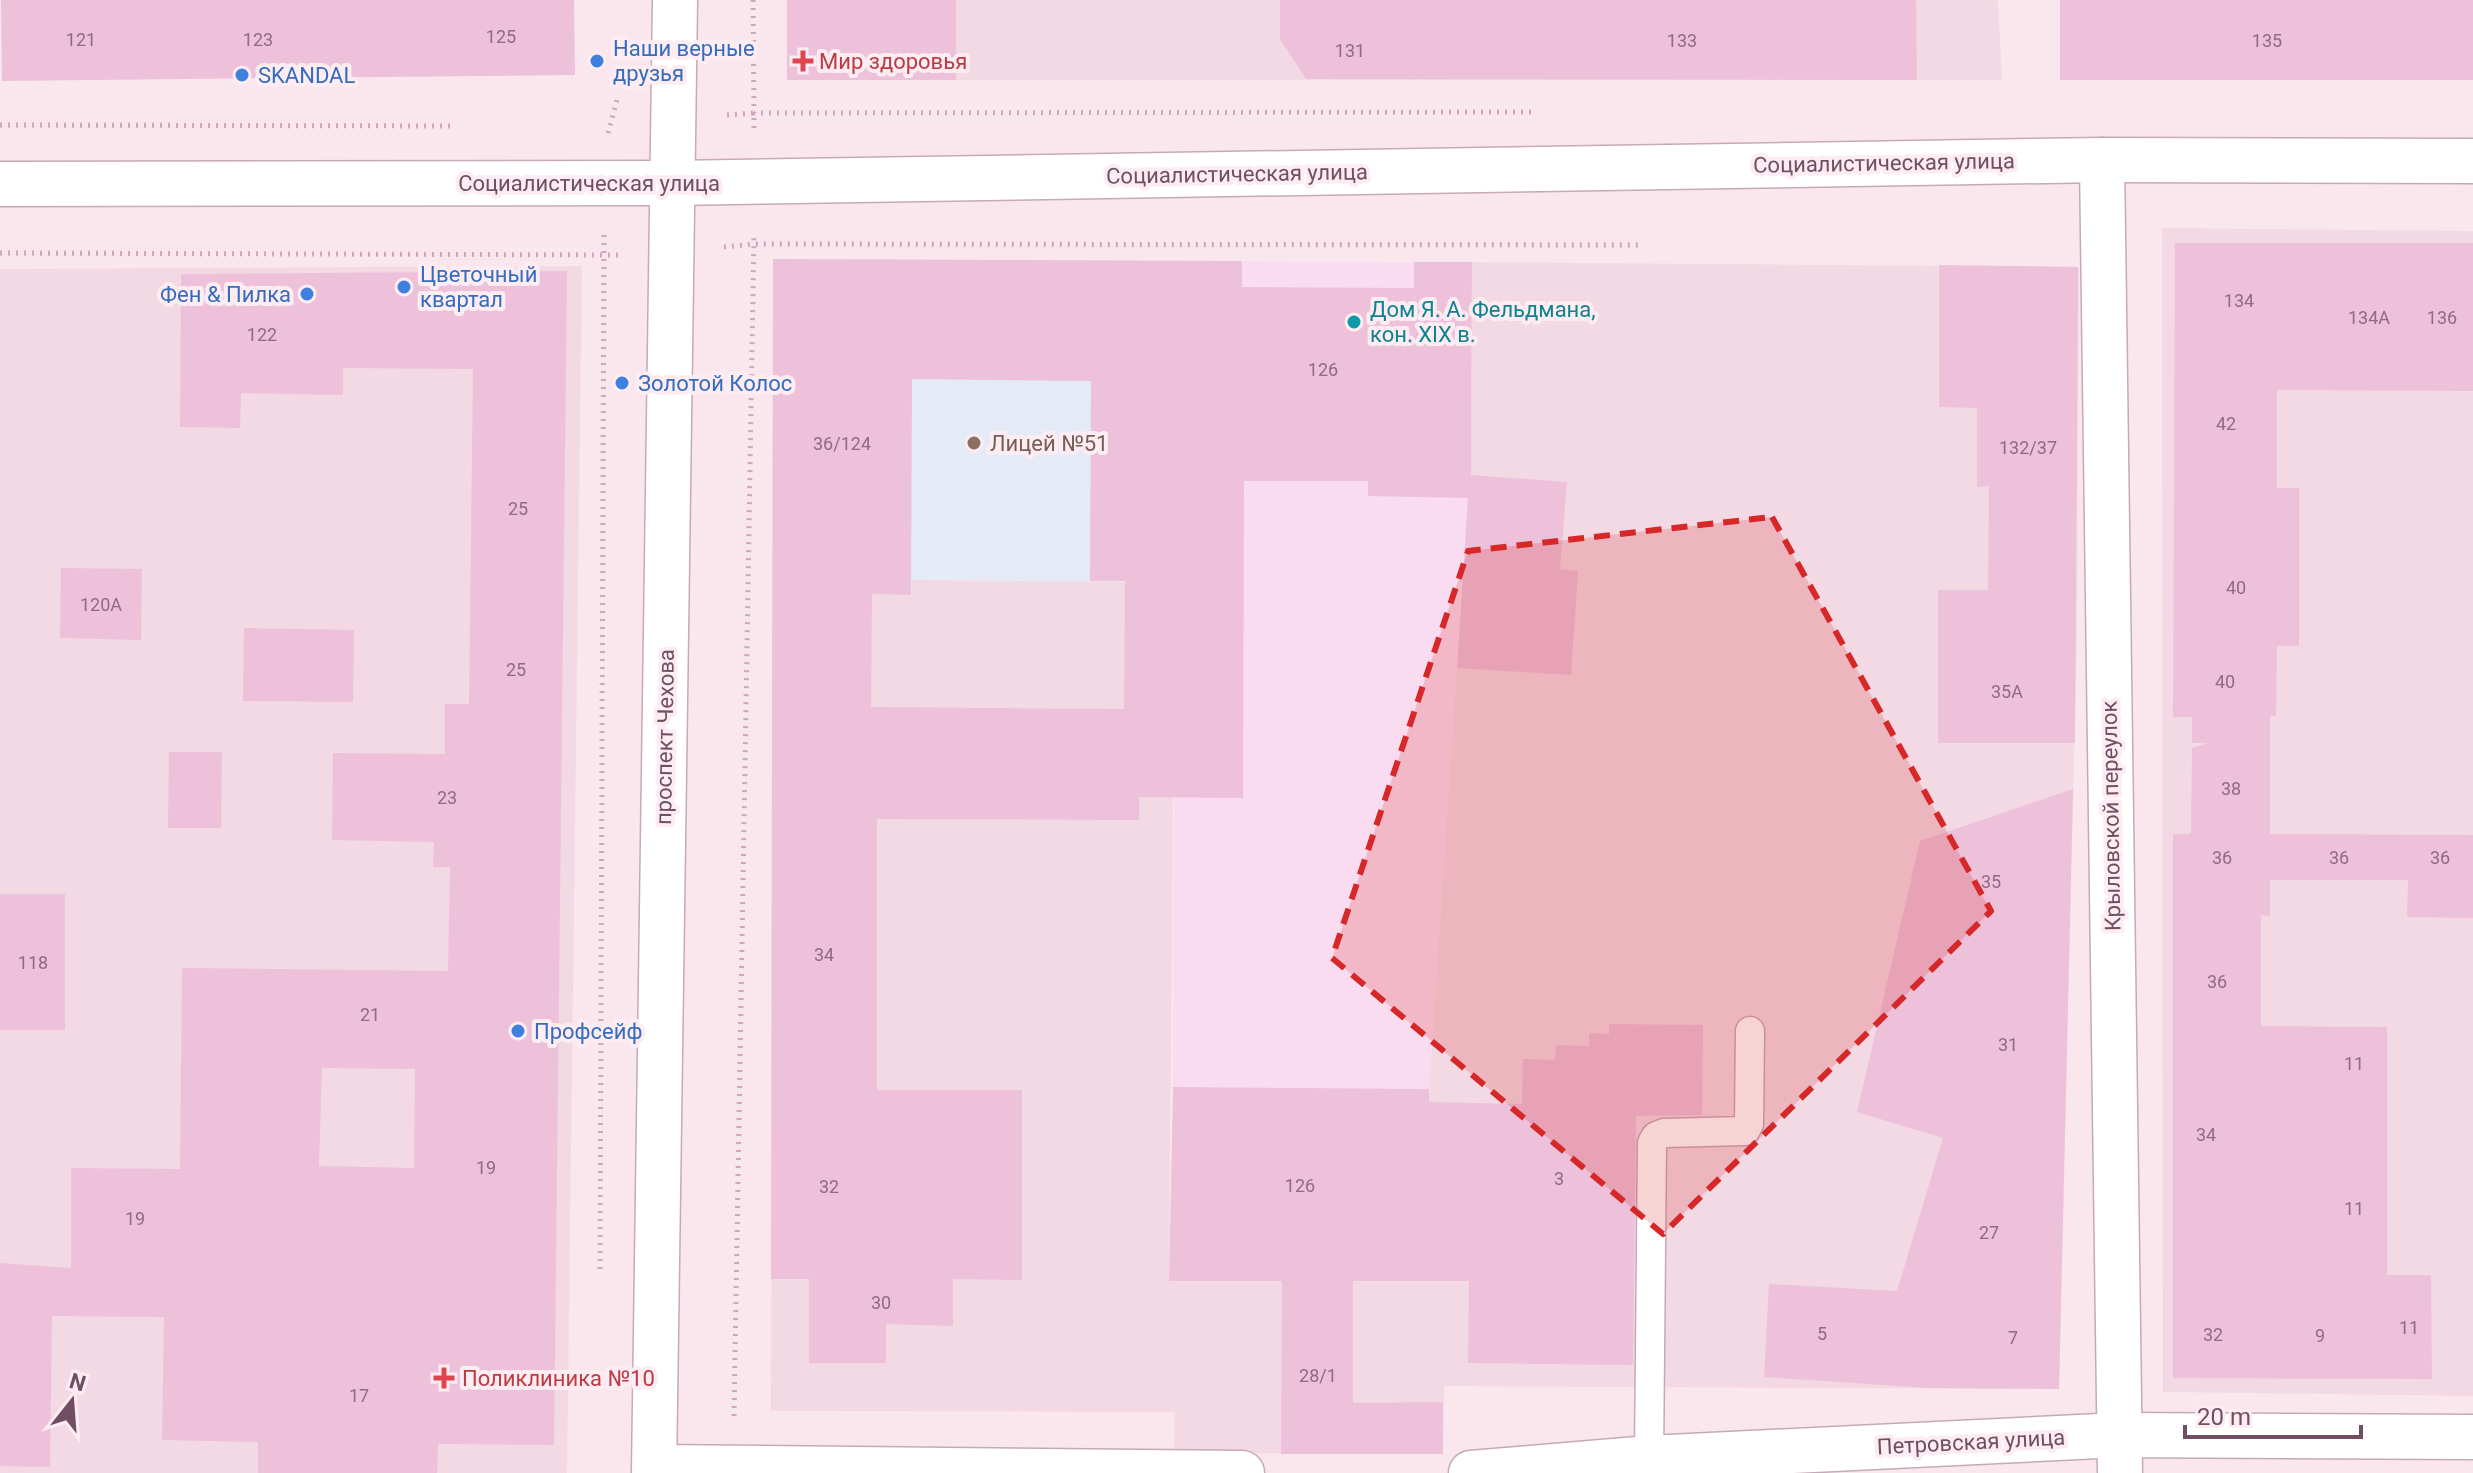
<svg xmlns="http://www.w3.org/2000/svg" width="2473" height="1473" viewBox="0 0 2473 1473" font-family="Roboto,sans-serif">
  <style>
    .residential { fill: #f3d9e3 }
    .commercial { fill: #f9dcef }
    .education { fill: #e4eaf6 }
    .building { fill: #edc1da; fill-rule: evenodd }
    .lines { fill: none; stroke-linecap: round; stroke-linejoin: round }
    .lane-casing { stroke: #c6a9b8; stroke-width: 31 }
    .street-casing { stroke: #c6a9b8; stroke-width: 47 }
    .secondary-casing { stroke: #c8a8b9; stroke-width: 47 }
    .path { stroke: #d2a5be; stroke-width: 5; stroke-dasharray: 2 6; stroke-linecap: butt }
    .lane { stroke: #fff; stroke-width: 28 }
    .street { stroke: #fff; stroke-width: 44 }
    .secondary { stroke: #fff; stroke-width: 44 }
    .marked { fill: #d62828; fill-opacity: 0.2; stroke: #d62828; stroke-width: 6; stroke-dasharray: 16 10; stroke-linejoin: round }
    .shop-dot { fill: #3f7fe0; stroke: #fdedf3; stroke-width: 3 }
    .health-dot { fill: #e0444e; stroke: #fdedf3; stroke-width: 3 }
    .culture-dot { fill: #0f9aa8; stroke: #fdedf3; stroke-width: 3 }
    .education-dot { fill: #8d6e63; stroke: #fdedf3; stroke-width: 3 }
    .labels { text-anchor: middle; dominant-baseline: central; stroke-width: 8; stroke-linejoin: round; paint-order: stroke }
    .number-label { font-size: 18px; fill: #906b81 }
    .shop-label { font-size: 22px; fill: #366cbe; stroke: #fdedf3; text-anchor: start }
    .health-label { font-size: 22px; fill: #be3a42; stroke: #fdedf3; text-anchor: start }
    .street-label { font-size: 22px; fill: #714e63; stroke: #fdedf3 }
    .culture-label { font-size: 22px; fill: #0d838f; stroke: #fdedf3; text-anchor: start }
    .education-label { font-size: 22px; fill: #785e54; stroke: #fdedf3; text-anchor: start }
  </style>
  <rect width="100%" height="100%" fill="#fae7ee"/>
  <g class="residential">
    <polygon points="787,0 1998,0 2002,80 787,80"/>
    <polygon points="2162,228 2473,231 2473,1396 2163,1392"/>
    <polygon points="1472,262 2079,267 2077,638 2059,1389 1444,1386 1443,1454 1174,1453 1175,1413 1170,1412 771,1411 772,552 872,552 911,580 1175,582 1169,1281 1428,1281 1429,1089 1471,455"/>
    <polygon points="582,266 567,1473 0,1473 0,269"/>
  </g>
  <polygon class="commercial" points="1176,261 1442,263 1471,455 1429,1089 1173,1087"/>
  <polygon class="education" points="773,259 1176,261 1175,582 912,580 911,595 872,594 872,552 772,552"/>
  <g class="building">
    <polygon points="1,0 574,0 575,75 2,81"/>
    <rect x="787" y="0" width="169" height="80"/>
    <polygon points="1280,0 1916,0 1917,80 1306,79 1280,39"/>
    <rect x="2060" y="0" width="413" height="80"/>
    <polygon points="2175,243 2473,243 2473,391 2277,390 2277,488 2299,488 2299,646 2277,646 2276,716 2270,716 2270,834 2473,835 2473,918 2407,917 2408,880 2270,880 2270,916 2261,915 2261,1026 2387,1027 2387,1275 2431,1275 2432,1379 2173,1378 2173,834 2191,834 2192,748 2208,743 2192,743 2192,717 2173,717"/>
    <path d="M773,259L1242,261V287L1414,288V262H1472L1471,475L1567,482L1560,569L1578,571L1571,675L1457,668L1468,498L1368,496V481H1244L1243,798L1139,797V820L877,819V1090H1022V1280L953,1279V1326L886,1324V1363H809V1279H771ZM912,379L1091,381L1090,581H1125L1124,709L871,707L872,594L911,595Z"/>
    <polygon points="1939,265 2078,267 2075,743 1938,743 1938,590 1988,590 1989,486 1977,487 1977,408 1939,407"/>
    <path d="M567,271L554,1445L438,1444L437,1473H258V1442L162,1440L164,1317L52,1316L50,1467L0,1466V1263L71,1268V1168L180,1169L182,968L448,971L450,867H433L434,842L332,840L333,753L445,754V704H469L473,369L343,368V395L241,393L240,428L180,427L181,274ZM322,1068L415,1069L414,1168L319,1166Z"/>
    <polygon points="61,568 142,569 141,640 60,638"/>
    <polygon points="244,628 354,630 353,702 243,701"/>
    <polygon points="169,752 222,752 221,828 168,828"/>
    <polygon points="2073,789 2059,1389 1928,1388 1764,1377 1769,1284 1897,1291 1943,1138 1857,1112 1920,841"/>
    <rect x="0" y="894" width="65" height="136"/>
    <polygon points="1609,1024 1703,1025 1702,1115 1636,1116 1633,1365 1468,1363 1469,1281 1353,1281 1353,1403 1443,1402 1443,1454 1281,1454 1282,1281 1169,1281 1173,1087 1429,1089 1429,1102 1522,1104 1523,1059 1555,1060 1556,1045 1589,1046 1589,1033 1609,1034"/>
  </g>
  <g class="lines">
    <defs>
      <polyline id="lane" points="1649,1458 1652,1143 1656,1136 1664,1133 1745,1131 1749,1124 1750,1031"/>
      <g id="street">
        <polyline points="2102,160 2120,1473"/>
        <polyline points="655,1467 1242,1473"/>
        <polyline points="1471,1473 1649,1458 2120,1435 2473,1437"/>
      </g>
      <g id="secondary">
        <polyline points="0,184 673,183 2102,160 2473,161"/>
        <polyline points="654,1473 675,0"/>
      </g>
    </defs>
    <use href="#lane" class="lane-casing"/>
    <use href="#street" class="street-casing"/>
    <use href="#secondary" class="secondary-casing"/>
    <g class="path">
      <polyline points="753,0 754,113 1536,112"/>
      <polyline points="727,115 754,113 754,128"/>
      <polyline points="0,125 454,126"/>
      <polyline points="608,133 617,100"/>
      <polyline points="724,247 754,244 1643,245"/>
      <polyline points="0,253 618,255"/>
      <polyline points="600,1269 604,235"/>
      <polyline points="734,1416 754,234"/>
    </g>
    <use href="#lane" class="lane"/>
    <use href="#street" class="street"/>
    <use href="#secondary" class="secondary"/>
  </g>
  <path class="marked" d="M1772,517L1991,911L1663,1234L1332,958L1468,551Z"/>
  <g class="shop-dot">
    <circle cx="597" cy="61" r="8"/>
    <circle cx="242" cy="75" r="8"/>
    <circle cx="404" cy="287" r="8"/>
    <circle cx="307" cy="294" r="8"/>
    <circle cx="622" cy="383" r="8"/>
    <circle cx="518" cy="1031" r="8"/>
  </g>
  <g class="health-dot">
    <path d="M799 49h8v8h8v8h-8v8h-8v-8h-8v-8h8z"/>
    <path d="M440 1366h8v8h8v8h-8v8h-8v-8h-8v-8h8z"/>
  </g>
  <circle class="culture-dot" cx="1354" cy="322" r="8"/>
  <circle class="education-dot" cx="974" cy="443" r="8"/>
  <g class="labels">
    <g class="number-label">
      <text x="501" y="36">125</text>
      <text x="81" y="39">121</text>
      <text x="258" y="39">123</text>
      <text x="1682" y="40">133</text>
      <text x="2267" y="40">135</text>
      <text x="1350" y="50">131</text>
      <text x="2239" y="300">134</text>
      <text x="2369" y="317">134А</text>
      <text x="2442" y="317">136</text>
      <text x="262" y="334">122</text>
      <text x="1323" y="369">126</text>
      <text x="2226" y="423">42</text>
      <text x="842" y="443">36/124</text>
      <text x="2028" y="447">132/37</text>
      <text x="518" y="508">25</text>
      <text x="2236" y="587">40</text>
      <text x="101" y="604">120А</text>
      <text x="516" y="669">25</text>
      <text x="2225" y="681">40</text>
      <text x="2007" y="691">35А</text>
      <text x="2231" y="788">38</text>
      <text x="447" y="797">23</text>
      <text x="2222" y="857">36</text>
      <text x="2339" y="857">36</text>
      <text x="2440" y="857">36</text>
      <text x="1991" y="881">35</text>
      <text x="824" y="954">34</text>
      <text x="33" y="962">118</text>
      <text x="2217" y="981">36</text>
      <text x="370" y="1014">21</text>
      <text x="2008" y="1044">31</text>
      <text x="2354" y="1063">11</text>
      <text x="2206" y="1134">34</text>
      <text x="486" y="1167">19</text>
      <text x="1559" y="1178">3</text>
      <text x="1300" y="1185">126</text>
      <text x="829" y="1186">32</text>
      <text x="2354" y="1208">11</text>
      <text x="135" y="1218">19</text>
      <text x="1989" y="1232">27</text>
      <text x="881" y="1302">30</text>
      <text x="2409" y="1327">11</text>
      <text x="1822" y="1333">5</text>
      <text x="2213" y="1334">32</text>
      <text x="2320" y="1335">9</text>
      <text x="2013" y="1337">7</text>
      <text x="1318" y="1375">28/1</text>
      <text x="359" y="1395">17</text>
    </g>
    <g class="shop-label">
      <text x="613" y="48">Наши верные<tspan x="613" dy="25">друзья</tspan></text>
      <text x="258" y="75">SKANDAL</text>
      <text x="420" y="274">Цветочный<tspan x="420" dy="25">квартал</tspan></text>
      <text x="291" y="294" text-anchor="end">Фен &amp; Пилка</text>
      <text x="638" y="383">Золотой Колос</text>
      <text x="534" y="1031">Профсейф</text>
    </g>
    <g class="health-label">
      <text x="819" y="61">Мир здоровья</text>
      <text x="462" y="1378">Поликлиника №10</text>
    </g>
    <g class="street-label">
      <text transform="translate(1884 163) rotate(-1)">Социалистическая улица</text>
      <text transform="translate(1237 174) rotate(-1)">Социалистическая улица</text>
      <text x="589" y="183">Социалистическая улица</text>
      <text transform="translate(665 737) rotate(-89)">проспект Чехова</text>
      <text transform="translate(2111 816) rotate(-91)">Крыловской переулок</text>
      <text transform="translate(1971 1442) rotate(-3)">Петровская улица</text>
    </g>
    <g class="culture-label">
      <text x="1370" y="309">Дом Я. А. Фельдмана,<tspan x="1370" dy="25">кон. ХIХ в.</tspan></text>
    </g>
    <g class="education-label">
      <text x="990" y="443">Лицей №51</text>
    </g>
  </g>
  <g transform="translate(72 1401) rotate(17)" stroke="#fdedf3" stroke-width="6" paint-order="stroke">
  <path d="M0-6L14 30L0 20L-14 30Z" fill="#714e63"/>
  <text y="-12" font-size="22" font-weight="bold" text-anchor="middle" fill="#714e63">N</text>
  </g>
  <path d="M2185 1425v12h176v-12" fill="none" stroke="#714e63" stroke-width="4"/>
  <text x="2197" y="1425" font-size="24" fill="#714e63" stroke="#fdedf3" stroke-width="6" paint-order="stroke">20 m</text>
</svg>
